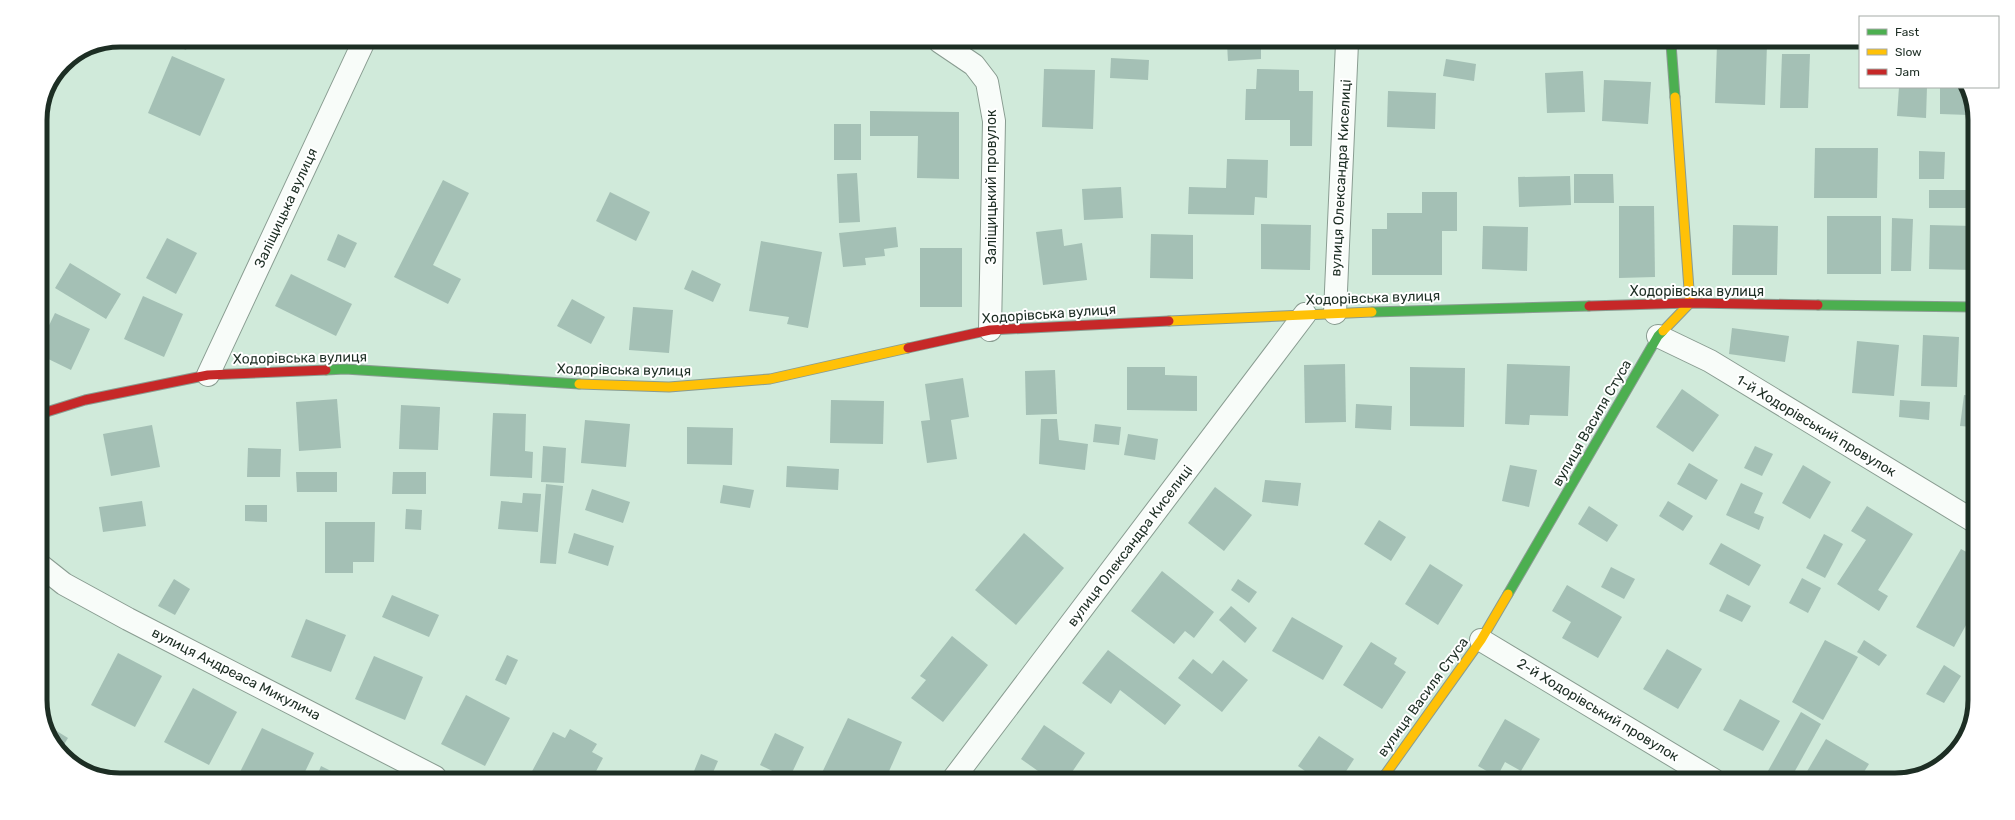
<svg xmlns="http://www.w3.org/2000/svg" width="2015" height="820" viewBox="0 0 2015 820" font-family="Rubik,sans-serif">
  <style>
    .building { fill: #a4c0b5 }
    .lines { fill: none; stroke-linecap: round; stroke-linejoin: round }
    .street-casing { stroke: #899c91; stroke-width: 24 }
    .fast-casing { stroke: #899c91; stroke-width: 11 }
    .slow-casing { stroke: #899c91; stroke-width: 11 }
    .jam-casing { stroke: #899c91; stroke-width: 11 }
    .street { stroke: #f8fcf9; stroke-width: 22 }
    .fast { stroke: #4caf50; stroke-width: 9 }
    .slow { stroke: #ffc107; stroke-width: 9 }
    .jam { stroke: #c62828; stroke-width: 9 }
    .labels { text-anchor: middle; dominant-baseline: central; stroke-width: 4; stroke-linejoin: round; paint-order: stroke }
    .street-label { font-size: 14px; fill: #1d2e24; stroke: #fff }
    .rim { fill: none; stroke: #1d2e24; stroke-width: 5 }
  </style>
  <rect width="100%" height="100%" fill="#d0eada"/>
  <g class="building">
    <polygon points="162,40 189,40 186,50"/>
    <polygon points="1261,43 1261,59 1228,61 1227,44"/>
    <polygon points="1518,43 1532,43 1532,44 1518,46"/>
    <polygon points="1717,44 1767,44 1765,105 1715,103"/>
    <polygon points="1782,54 1810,54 1808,108 1780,108"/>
    <polygon points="172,56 225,79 200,136 148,113"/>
    <polygon points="1111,58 1149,60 1148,80 1110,78"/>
    <polygon points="1446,59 1476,64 1474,81 1443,76"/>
    <polygon points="1044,69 1095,70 1093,129 1042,127"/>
    <polygon points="1257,69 1299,70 1299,91 1313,91 1312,146 1290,146 1290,120 1245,120 1246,89 1256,89"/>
    <polygon points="1583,71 1585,112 1547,113 1545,73"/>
    <polygon points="1604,80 1651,82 1648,124 1602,121"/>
    <polygon points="1899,87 1927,87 1926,118 1897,116"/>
    <polygon points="1940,87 1965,87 1972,106 1969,106 1969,115 1940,114"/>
    <polygon points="1388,91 1436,93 1435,129 1387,127"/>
    <polygon points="870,111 959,112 959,179 917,178 918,136 870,136"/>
    <rect x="834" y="124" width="27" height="36"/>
    <polygon points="1815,148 1878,148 1877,198 1814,198"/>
    <polygon points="1919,151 1945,152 1944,179 1919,179"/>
    <polygon points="1227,159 1268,160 1267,198 1255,197 1254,215 1188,214 1189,187 1226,188"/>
    <polygon points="857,173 860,222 839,223 837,174"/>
    <polygon points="1574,174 1613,174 1614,203 1574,203"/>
    <polygon points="1570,176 1571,205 1519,207 1518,177"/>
    <polygon points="443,180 469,193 433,265 461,279 448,304 394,277"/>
    <polygon points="1121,187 1123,218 1084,220 1082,189"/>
    <rect x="1929" y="190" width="45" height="18"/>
    <polygon points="610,192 650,212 636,241 596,221"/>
    <polygon points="1422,192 1457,192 1457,231 1442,231 1442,275 1372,275 1372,229 1387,229 1387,213 1422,213"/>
    <polygon points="1619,206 1654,206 1655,277 1619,278"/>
    <rect x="1827" y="216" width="54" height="58"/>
    <polygon points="1892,218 1913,219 1911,271 1891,271"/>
    <polygon points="1261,224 1311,225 1310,270 1261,269"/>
    <polygon points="1733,225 1778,226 1777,275 1732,275"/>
    <polygon points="1930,225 1974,226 1974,270 1929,269"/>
    <polygon points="1483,226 1528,227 1527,271 1482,269"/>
    <polygon points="896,227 898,247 884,249 885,256 865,258 866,265 843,267 839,233"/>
    <polygon points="1062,229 1064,246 1082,243 1087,280 1043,285 1036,232"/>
    <polygon points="338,234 357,243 345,268 327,260"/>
    <polygon points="1151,234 1193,235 1193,279 1150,278"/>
    <polygon points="167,238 197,253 176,294 146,278"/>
    <polygon points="761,241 822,252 808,328 787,324 789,317 749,311"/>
    <rect x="920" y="248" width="42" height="59"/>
    <polygon points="70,263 121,294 106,319 55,288"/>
    <polygon points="692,270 721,284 713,302 684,289"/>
    <polygon points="291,274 352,304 336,336 275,306"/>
    <polygon points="143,296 183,314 164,357 124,339"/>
    <polygon points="572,299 605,317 591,344 557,326"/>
    <polygon points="633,307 673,310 669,353 629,350"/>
    <polygon points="55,313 90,329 71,370 40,355 40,344"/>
    <polygon points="1732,328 1789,336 1785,362 1729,354"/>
    <polygon points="1923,335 1959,337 1957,387 1921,386"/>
    <polygon points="1857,341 1899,345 1894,396 1852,393"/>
    <polygon points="1345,364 1346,422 1305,423 1304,365"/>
    <polygon points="1507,364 1570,366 1568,416 1530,415 1529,425 1505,424"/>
    <polygon points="1127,367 1165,367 1165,375 1197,376 1197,411 1127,410"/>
    <polygon points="1410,367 1465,368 1464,427 1410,426"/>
    <polygon points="1055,370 1057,414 1026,415 1025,371"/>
    <polygon points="963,378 969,417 951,420 957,459 927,463 921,421 930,420 925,384"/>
    <polygon points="1682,389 1719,415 1693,452 1656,427"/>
    <polygon points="1964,395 1973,396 1973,427 1960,426"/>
    <polygon points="337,399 341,448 299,451 296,402"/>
    <polygon points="831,400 884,401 883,444 830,443"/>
    <polygon points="1900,400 1930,402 1929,420 1899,417"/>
    <polygon points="1356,404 1392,406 1391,430 1355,428"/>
    <polygon points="401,405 440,407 438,450 399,449"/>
    <polygon points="493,413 526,414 525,451 533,452 532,478 490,476"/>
    <polygon points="1041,419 1057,419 1059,440 1088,444 1085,470 1039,464"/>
    <polygon points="585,420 630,424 626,467 581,463"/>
    <polygon points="1095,424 1121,427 1119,445 1093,442"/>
    <polygon points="152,425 160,467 111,476 103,434"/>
    <polygon points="687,427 733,428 732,465 687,464"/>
    <polygon points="1128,434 1158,439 1155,460 1124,455"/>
    <polygon points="543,446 566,448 564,483 541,482"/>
    <polygon points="1755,446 1773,454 1762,476 1744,468"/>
    <polygon points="248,448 281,449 280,477 247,477"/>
    <polygon points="1689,463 1718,480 1706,500 1677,484"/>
    <polygon points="1510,465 1537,470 1529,507 1502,501"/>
    <polygon points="1803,465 1831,482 1810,519 1782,503"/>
    <polygon points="787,466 839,469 838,490 786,487"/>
    <polygon points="296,472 337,472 337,492 297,492"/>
    <polygon points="393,472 426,472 426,494 392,494"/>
    <polygon points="1265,480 1301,483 1298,506 1262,502"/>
    <polygon points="1741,483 1763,493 1754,513 1764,517 1759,530 1726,515"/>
    <polygon points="546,484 563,486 556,564 540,563"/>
    <polygon points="723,485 754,490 750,508 720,503"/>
    <polygon points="1215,487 1252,515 1224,551 1188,523"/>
    <polygon points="592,489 630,502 623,523 585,510"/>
    <polygon points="523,493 541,494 538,532 498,529 501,501 522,503"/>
    <polygon points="142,501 146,526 103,532 99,507"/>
    <polygon points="1668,501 1693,516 1683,531 1659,516"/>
    <polygon points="245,505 267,505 267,522 245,521"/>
    <polygon points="1589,506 1618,525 1607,542 1578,524"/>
    <polygon points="1867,506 1913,534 1878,590 1888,596 1879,611 1837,584 1866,540 1851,531"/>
    <polygon points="406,509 422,510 421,530 405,529"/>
    <polygon points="1379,520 1406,537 1391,561 1364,544"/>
    <polygon points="325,522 375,522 374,562 353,562 353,573 325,573"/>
    <polygon points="574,533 614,546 608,566 568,553"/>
    <polygon points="1024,533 1064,568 1016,625 975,590"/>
    <polygon points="1824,534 1843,544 1825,578 1806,568"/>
    <polygon points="1721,543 1761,565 1749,586 1709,564"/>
    <polygon points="1961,549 1972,555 1971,616 1954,647 1916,627"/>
    <polygon points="1430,564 1463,585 1438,625 1405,604"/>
    <polygon points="1611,567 1635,579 1624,599 1601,587"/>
    <polygon points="1162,571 1214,612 1194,638 1185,631 1174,644 1131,611"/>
    <polygon points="1802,578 1821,588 1808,613 1789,603"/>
    <polygon points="174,579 190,589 175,615 158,606"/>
    <polygon points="1238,579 1257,592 1249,603 1231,590"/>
    <polygon points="1567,585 1622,617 1598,658 1562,638 1571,622 1552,611"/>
    <polygon points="1727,594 1751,606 1742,622 1719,611"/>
    <polygon points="392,595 439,615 429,637 382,617"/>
    <polygon points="1231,606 1257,628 1245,643 1219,620"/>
    <polygon points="1292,617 1343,646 1323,680 1272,651"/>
    <polygon points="306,619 346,635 331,672 291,657"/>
    <polygon points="952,636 988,665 943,722 911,698 926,680 920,676"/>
    <polygon points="1825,640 1858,657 1823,720 1792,702"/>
    <polygon points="1864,640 1887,655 1879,666 1857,652"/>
    <polygon points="1371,642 1397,658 1394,664 1406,672 1382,709 1343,685"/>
    <polygon points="1667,649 1702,669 1678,709 1643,689"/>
    <polygon points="1108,650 1181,705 1165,725 1120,690 1111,704 1082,683"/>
    <polygon points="118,653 162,676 135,727 91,705"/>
    <polygon points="507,655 518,660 506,685 495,680"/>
    <polygon points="374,656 423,677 405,720 355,699"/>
    <polygon points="1193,659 1212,674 1223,660 1248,680 1222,712 1178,678"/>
    <polygon points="1944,665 1961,676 1944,703 1926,694"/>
    <polygon points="193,688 237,712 209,765 164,742"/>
    <polygon points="466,695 510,718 485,766 441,744"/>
    <polygon points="1740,699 1780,721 1763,751 1723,730"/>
    <polygon points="1801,712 1821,724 1790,780 1767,780 1764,778"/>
    <polygon points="848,718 902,742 886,778 820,777"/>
    <polygon points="1505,719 1540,739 1521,771 1505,762 1497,777 1478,766"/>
    <polygon points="47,725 68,738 60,751 56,749"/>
    <polygon points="1044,725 1085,753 1068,778 1048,778 1021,759"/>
    <polygon points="262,728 314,753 303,776 238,776"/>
    <polygon points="570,729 597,744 592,752 603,758 593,777 529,777 553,732 565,738"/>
    <polygon points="775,733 804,747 790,777 785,777 760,765"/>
    <polygon points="1319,736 1354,759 1341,779 1316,779 1298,766"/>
    <polygon points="1826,739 1869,764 1859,780 1802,780"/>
    <polygon points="701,754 718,761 711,777 692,776"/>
    <polygon points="321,766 341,776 317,776"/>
    <polygon points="1599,771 1613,779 1594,779"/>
    <polygon points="1885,771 1897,779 1880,780"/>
  </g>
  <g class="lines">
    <defs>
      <g id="street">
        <polyline points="940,42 974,65 987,82 994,121 990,330"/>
        <polyline points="1335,313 1347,43"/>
        <polyline points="1658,336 1710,361 1972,520"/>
        <polyline points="208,375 364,41"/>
        <polyline points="40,565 64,584 128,619 435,777"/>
        <polyline points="1481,640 1714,780"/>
        <polyline points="954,778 1305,314"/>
      </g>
      <g id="fast">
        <polyline points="1671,44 1675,97"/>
        <polyline points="1818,305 1974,307"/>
        <polyline points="1372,312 1589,306"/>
        <polyline points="326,370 345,369 579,384"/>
        <polyline points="1508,594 1658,336 1663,331"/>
      </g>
      <g id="slow">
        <polyline points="1169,321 1372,312"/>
        <polyline points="1663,331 1690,303 1675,97"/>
        <polyline points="579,384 669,387 770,379 908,348"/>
        <polyline points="1382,779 1481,640 1508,594"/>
      </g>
      <g id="jam">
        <polyline points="1589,306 1690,303 1818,305"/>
        <polyline points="908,348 990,330 1169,321"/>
        <polyline points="40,414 85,400 208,375 326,370"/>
      </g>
    </defs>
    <use href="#street" class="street-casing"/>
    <use href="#fast" class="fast-casing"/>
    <use href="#slow" class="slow-casing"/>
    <use href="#jam" class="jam-casing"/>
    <use href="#street" class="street"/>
    <use href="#fast" class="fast"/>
    <use href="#slow" class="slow"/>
    <use href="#jam" class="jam"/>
  </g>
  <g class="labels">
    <g class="street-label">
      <text transform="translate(1341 178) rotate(-87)">вулиця Олександра Киселиці</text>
      <text transform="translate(991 187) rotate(-90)">Заліщицький провулок</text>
      <text transform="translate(286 208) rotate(-65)">Заліщицька вулиця</text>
      <text x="1697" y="291">Ходорівська вулиця</text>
      <text transform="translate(1373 298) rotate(-2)">Ходорівська вулиця</text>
      <text transform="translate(1049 314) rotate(-4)">Ходорівська вулиця</text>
      <text transform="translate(300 358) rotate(-1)">Ходорівська вулиця</text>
      <text transform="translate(624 370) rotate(1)">Ходорівська вулиця</text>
      <text transform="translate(1592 423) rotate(-60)">вулиця Василя Стуса</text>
      <text transform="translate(1816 426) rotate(31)">1-й Ходорівський провулок</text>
      <text transform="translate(1130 546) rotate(-53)">вулиця Олександра Киселиці</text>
      <text transform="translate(236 674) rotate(27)">вулиця Андреаса Микулича</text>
      <text transform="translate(1423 697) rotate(-54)">вулиця Василя Стуса</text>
      <text transform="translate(1598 710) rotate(31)">2-й Ходорівський провулок</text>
    </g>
  </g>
  <path d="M0 0H2015V820H0ZM120 47H1895A73 73 0 0 1 1968 120V700A73 73 0 0 1 1895 773H120A73 73 0 0 1 47 700V120A73 73 0 0 1 120 47Z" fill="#fff" fill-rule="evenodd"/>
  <path class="rim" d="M120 47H1895A73 73 0 0 1 1968 120V700A73 73 0 0 1 1895 773H120A73 73 0 0 1 47 700V120A73 73 0 0 1 120 47Z"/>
  <rect x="1859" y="16" width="140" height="72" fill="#ffffff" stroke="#a5aba7"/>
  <rect x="1867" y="29" width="20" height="6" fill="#4caf50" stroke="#a5aba7"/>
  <text x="1895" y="36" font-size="12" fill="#1d2e24">Fast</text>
  <rect x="1867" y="49" width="20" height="6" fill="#ffc107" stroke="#a5aba7"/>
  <text x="1895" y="56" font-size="12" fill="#1d2e24">Slow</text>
  <rect x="1867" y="69" width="20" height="6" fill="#c62828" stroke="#a5aba7"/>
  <text x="1895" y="76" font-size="12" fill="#1d2e24">Jam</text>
</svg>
